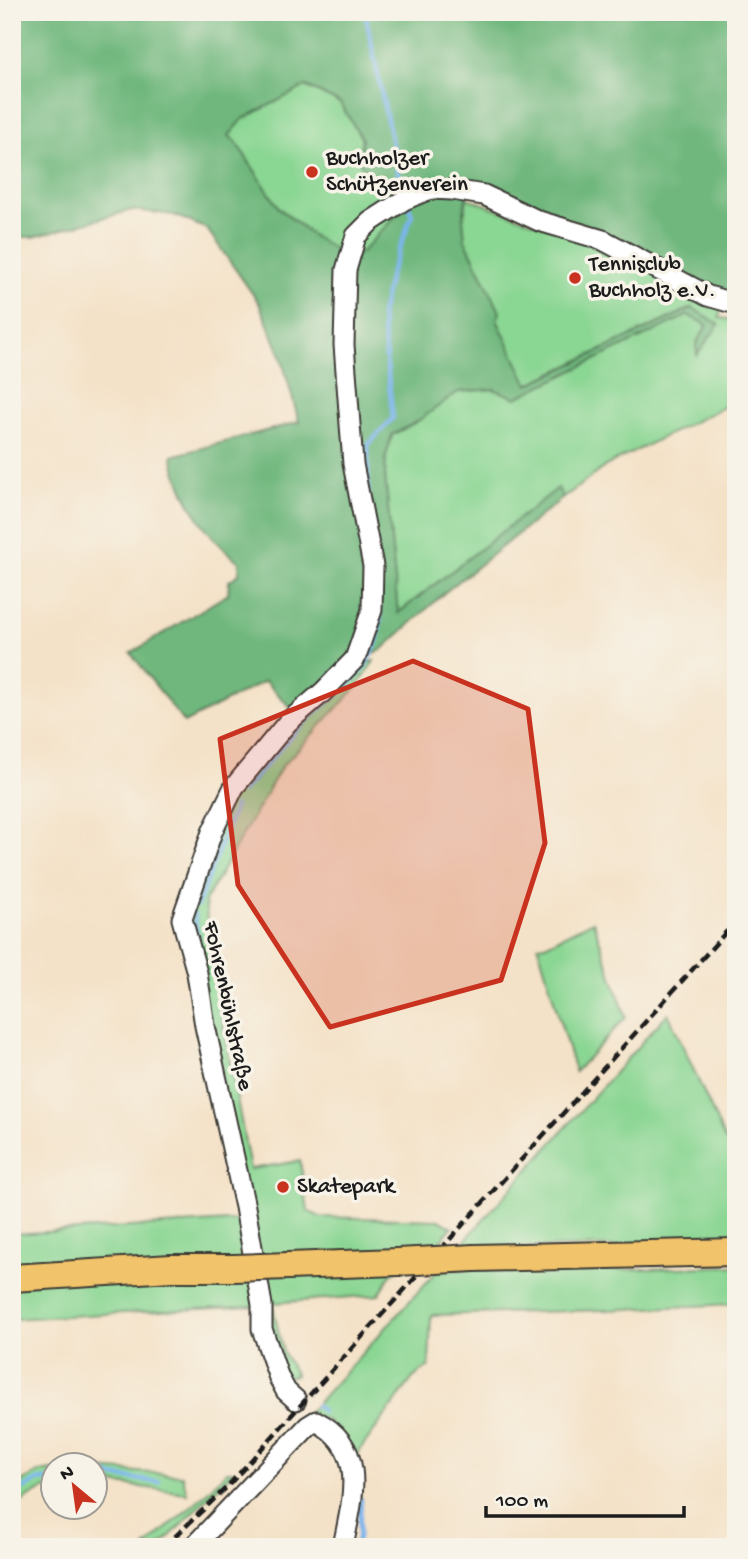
<svg xmlns="http://www.w3.org/2000/svg" width="748" height="1559" viewBox="0 0 748 1559" font-family="'Gochi Hand',sans-serif">
  <style>
    .green { fill: #8ad693; stroke: #537958; stroke-width: 2 }
    .forest { fill: #6fb77d; stroke: #466a4c; stroke-width: 2; fill-rule: evenodd }
    .lines { fill: none; stroke-linecap: round; stroke-linejoin: round }
    .stream { stroke: #7bb5ec; stroke-width: 4.5 }
    .minor-casing { stroke: #3c3a36; stroke-width: 23 }
    .major-casing { stroke: #3c3a36; stroke-width: 30 }
    .minor { stroke: #fff; stroke-width: 19 }
    .major { stroke: #f1c36a; stroke-width: 26 }
    .rail { stroke: #1c1c1c; stroke-width: 4.5; stroke-dasharray: 10 5; stroke-linecap: butt }
    .major-bridge-casing { stroke: #3c3a36; stroke-width: 30; stroke-linecap: butt }
    .major-bridge { stroke: #f1c36a; stroke-width: 26 }
    .marked { fill: #c8321e; fill-opacity: 0.2; stroke: #c8321e; stroke-width: 5; stroke-linejoin: round }
    .poi-dot { fill: #c8321e; stroke: #f7f3e8; stroke-width: 2.5 }
    .labels { text-anchor: middle; dominant-baseline: central; stroke-width: 7; stroke-linejoin: round; paint-order: stroke }
    .poi-label { font-size: 23px; fill: #1c1c1c; stroke: #f7f3e8; text-anchor: start }
    .street-label { font-size: 23px; fill: #1c1c1c; stroke: #f7f3e8 }
  </style>
  <rect width="100%" height="100%" fill="#f7f3e8"/>
  <filter id="ink" filterUnits="userSpaceOnUse"><feTurbulence type="fractalNoise" baseFrequency=".0143" numOctaves="2"/><feDisplacementMap in="SourceGraphic" scale="14" xChannelSelector="R" yChannelSelector="G"/><feConvolveMatrix kernelMatrix="1 2 1 2 8 2 1 2 1" color-interpolation-filters="sRGB"/></filter>
  <filter id="wash" filterUnits="userSpaceOnUse"><feTurbulence type="fractalNoise" baseFrequency=".00686" numOctaves="4" result="noise"/><feDisplacementMap in="SourceGraphic" scale="28" xChannelSelector="R" yChannelSelector="G"/><feGaussianBlur stdDeviation="1.57" result="paint"/><feColorMatrix in="noise" values="0 0 0 0 0 0 0 0 0 0 0 0 0 0 0 0 0 1.4 0 .05"/><feComposite in="paint" operator="in"/></filter>
  <g filter="url(#wash)">
    <rect width="100%" height="100%" fill="#f4e2c8"/>
    <g class="green">
      <polygon points="305,86 340,103 362,139 361,150 389,189 396,191 402,202 402,209 361,253 350,258 313,236 279,208 236,142 228,136 243,119"/>
      <polygon points="467,198 629,257 723,304 719,318 736,320 736,401 607,465 563,498 558,489 398,613 385,475 386,456 392,435 418,421 458,392 494,389 516,398 688,315 708,325 696,344 719,325 691,308 527,385 497,320 500,312 465,240 463,220"/>
      <polygon points="355,659 365,662 374,661 357,687 282,766 205,901 213,969 250,1169 300,1161 308,1211 320,1217 439,1220 452,1227 433,1249 391,1274 379,1295 272,1303 283,1352 296,1375 282,1378 254,1306 12,1319 12,1234 247,1220 185,918 234,787"/>
      <polygon points="593,921 626,1017 575,1072 538,946 545,945"/>
      <polygon points="668,1013 736,1164 736,1245 458,1248"/>
      <polygon points="736,1266 736,1304 606,1310 431,1315 429,1366 413,1378 354,1458 327,1420 308,1413 437,1271 471,1269 554,1272"/>
      <polygon points="95,1469 182,1475 187,1493 95,1481"/>
      <polygon points="52,1470 52,1488 43,1489 12,1507 12,1487 40,1472"/>
      <polygon points="227,1471 234,1471 167,1539 158,1547 145,1547 203,1496"/>
    </g>
    <path class="forest" d="M12,12H736V297L467,192L463,220L465,240L500,312L497,320L528,385L692,308L719,324L697,355L696,344L707,325L688,315L516,398L494,389L458,392L418,421L392,435L386,456L385,475L398,613L558,488L563,498L444,593L383,649L367,658L355,659L297,714L265,681L184,723L131,653L228,594L229,581L239,574V562C206,536 181,498 172,456L299,422L280,353L259,303L207,229L174,215L132,210L34,237H19L12,228ZM306,86L340,103L362,139L358,161L379,184L396,191L402,202V209L361,253L349,258L313,236L279,208L236,142L229,136L243,119Z"/>
    <g class="lines">
      <g class="stream">
        <polyline points="365,12 400,183 405,196"/>
        <polyline points="368,494 368,445 393,418 381,315 390,274 412,215 408,204"/>
        <path d="M242,792C260,773 277,751 295,732C332,693 384,672 380,610"/>
        <polyline points="197,906 235,806"/>
        <polyline points="194,914 198,943"/>
        <polyline points="316,1406 322,1411"/>
        <polyline points="94,1474 159,1482"/>
        <polyline points="12,1495 37,1481 52,1479"/>
        <polyline points="356,1547 359,1533 361,1499"/>
      </g>
    </g>
  </g>
  <g filter="url(#ink)">
    <g class="lines">
      <defs>
        <g id="minor">
          <polyline points="296,1400 286,1391 279,1378 262,1329 262,1305 245,1207 205,1026 197,973 182,919 212,832 234,787 288,722 323,692 355,659 372,610 373,566 353,464 344,345 346,270 356,236 370,222 404,200 430,189 452,190 484,195 539,221 603,240 708,296 736,304"/>
          <path d="M193,1547L308,1426L316,1421C369,1449 352,1499 343,1547"/>
        </g>
        <g id="major">
          <polyline points="474,1258 736,1252"/>
          <polyline points="288,1266 397,1262"/>
          <polyline points="12,1278 171,1268 234,1268"/>
        </g>
      </defs>
      <use href="#minor" class="minor-casing"/>
      <use href="#major" class="major-casing"/>
      <use href="#minor" class="minor"/>
      <use href="#major" class="major"/>
      <polyline class="rail" points="164,1547 227,1487 736,921"/>
      <defs>
        <g id="major-bridge">
          <polyline points="397,1262 474,1258"/>
          <polyline points="234,1268 288,1266"/>
        </g>
      </defs>
      <use href="#major-bridge" class="major-bridge-casing"/>
      <use href="#major-bridge" class="major-bridge"/>
    </g>
  </g>
  <path class="marked" d="M413,661L528,709L545,843L501,980L330,1027L238,885L220,739Z"/>
  <g class="poi-dot">
    <circle cx="312" cy="172" r="7"/>
    <circle cx="575" cy="278" r="7"/>
    <circle cx="283" cy="1187" r="7"/>
  </g>
  <g class="labels">
    <g class="poi-label">
      <text x="326" y="159">Buchholzer<tspan x="326" dy="26">Schützenverein</tspan></text>
      <text x="589" y="265">Tennisclub<tspan x="589" dy="26">Buchholz e.V.</tspan></text>
      <text x="297" y="1187">Skatepark</text>
    </g>
    <g class="street-label">
      <text transform="translate(227 1006) rotate(78)">Fohrenbühlstraße</text>
    </g>
  </g>
  <rect width="748" height="1559" fill="none" stroke="#f7f3e8" stroke-width="42"/>
  <g transform="translate(74 1486) rotate(331)"><circle r="33" fill="#f7f3e8" stroke="#9f9d96" stroke-width="2"/>
  <path d="M0-5L12 26L0 18L-12 26Z" fill="#c8321e"/>
  <text y="-10" font-size="19" font-weight="bold" text-anchor="middle" fill="#1c1c1c">N</text>
  </g>
  <path d="M486 1506v10h198v-10" fill="none" stroke="#1c1c1c" stroke-width="3.5"/>
  <text x="496" y="1506" font-size="21" fill="#1c1c1c" stroke="#f7f3e8" stroke-width="5" paint-order="stroke">100 m</text>
</svg>
